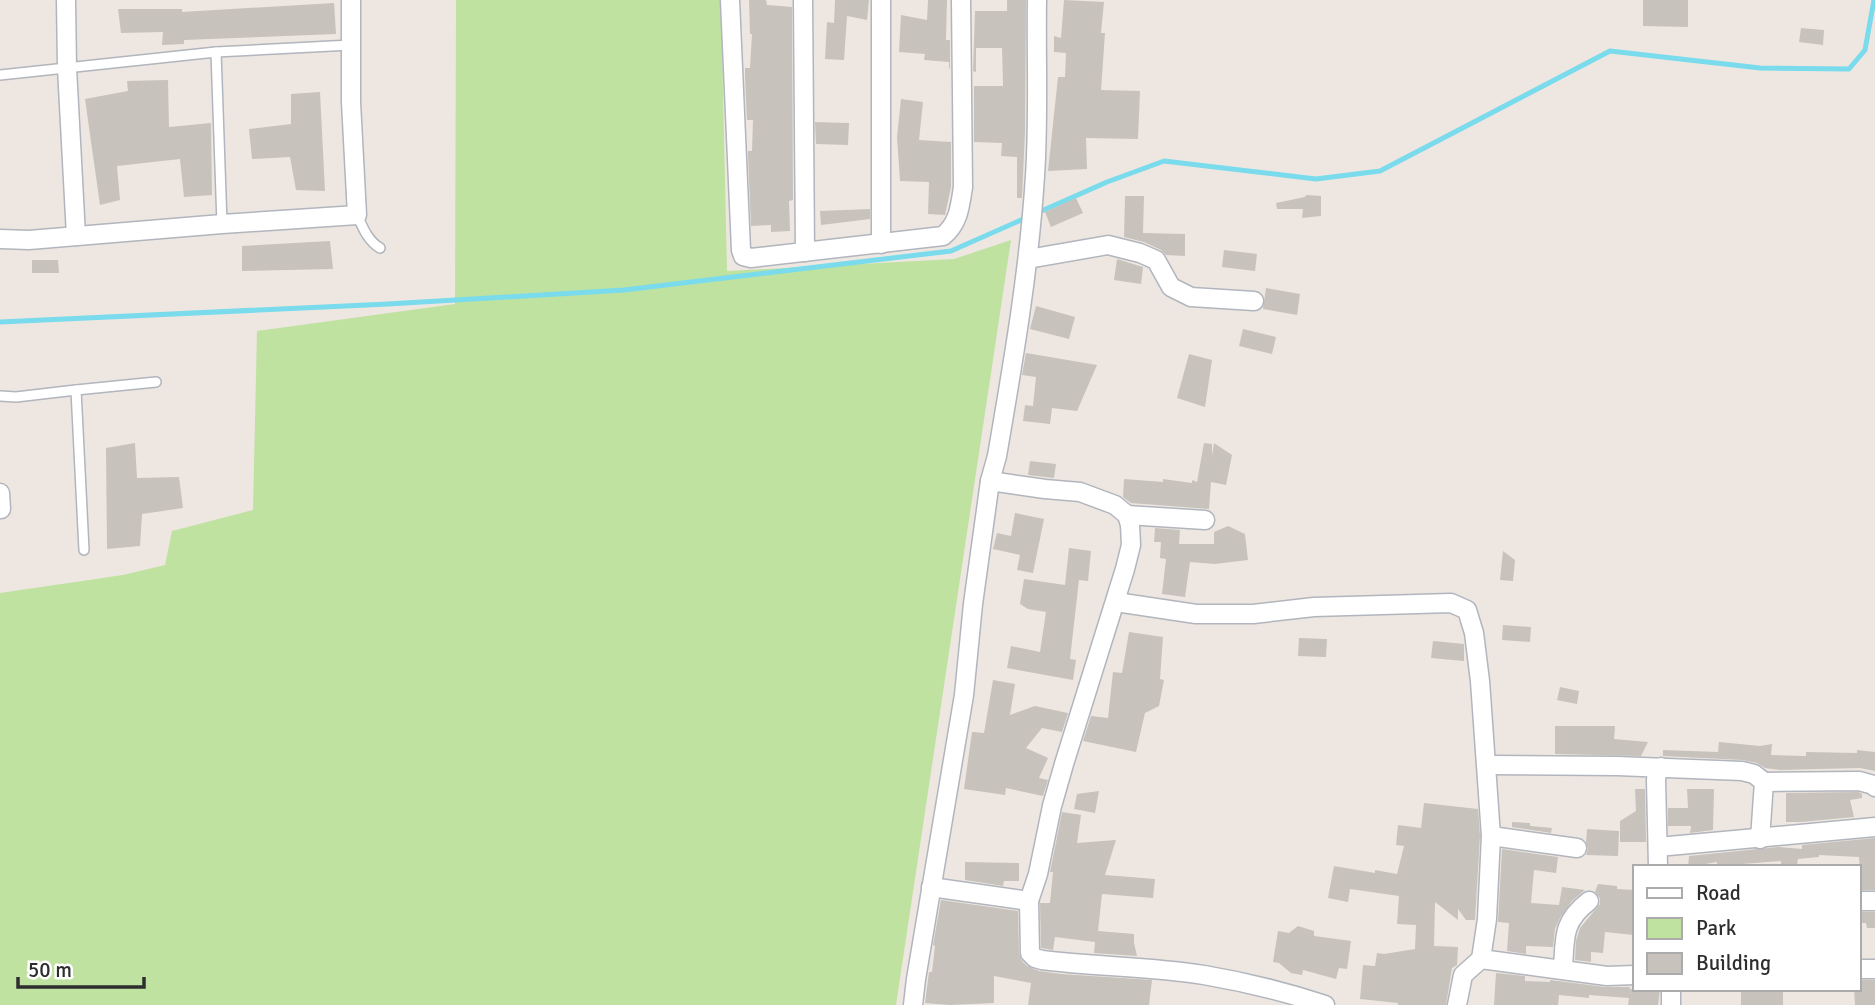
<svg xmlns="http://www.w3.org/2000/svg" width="1875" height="1005" viewBox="0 0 1875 1005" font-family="Signika,sans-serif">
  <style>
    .green { fill: #bfe2a0 }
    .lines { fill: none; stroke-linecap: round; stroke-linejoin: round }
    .stream { stroke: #79dbeb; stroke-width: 5 }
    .building { fill: #c7c2bc }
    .lane-casing { stroke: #b1b5bd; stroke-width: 12 }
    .street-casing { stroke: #b1b5bd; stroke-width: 21 }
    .lane { stroke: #fff; stroke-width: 9 }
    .street { stroke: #fff; stroke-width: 18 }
  </style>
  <rect width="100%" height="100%" fill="#eee7e1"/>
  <polygon class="green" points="456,0 721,0 727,271 954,259 1011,240 896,1005 0,1005 0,593 123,575 165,565 172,531 253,510 257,331 455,304"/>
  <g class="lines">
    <polyline class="stream" points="0,322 388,304 624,290 951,251 1107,182 1164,161 1316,179 1380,171 1610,51 1760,68 1849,69 1865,50 1874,0"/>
  </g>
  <g class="building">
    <polygon points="749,0 766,0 767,5 792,7 793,200 789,201 790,231 771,232 771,225 751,226 748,156 748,151 752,151 753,120 747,120 745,78 745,68 750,68 752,34 750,34"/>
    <polygon points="835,0 869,0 867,20 847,16 844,60 825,59 827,22 834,23"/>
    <polygon points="928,0 947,0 946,40 950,40 950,69 949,68 949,62 924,60 925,54 899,52 901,15 927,20"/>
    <polygon points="1007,0 1026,0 1025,132 1022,198 1017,198 1017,157 1001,156 1002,143 974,142 974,86 1003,86 1002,48 976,48 976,72 973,71 975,11 1007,11"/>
    <polygon points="1064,0 1104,2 1101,33 1105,33 1101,90 1140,91 1138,139 1086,138 1087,169 1048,171 1058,77 1065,77 1066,53 1054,52 1054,36 1061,38"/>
    <polygon points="1643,0 1688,0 1688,27 1643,26"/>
    <polygon points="334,3 336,34 184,40 184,44 162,45 163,32 121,33 118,9 182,9 182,12"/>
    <polygon points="1801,28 1824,30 1823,45 1799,42"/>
    <polygon points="168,80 169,127 211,123 212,195 184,197 180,159 117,166 120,200 100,205 85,99 128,91 127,81"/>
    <polygon points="320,92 325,191 296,190 290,157 252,159 249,129 291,124 291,94"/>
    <polygon points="901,99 923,102 919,140 951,142 951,187 945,215 928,214 929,182 900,181 897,137"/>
    <polygon points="815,122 849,123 848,145 816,144"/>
    <polygon points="1306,195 1321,196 1321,216 1302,218 1303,209 1277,209 1276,203 1305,197"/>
    <polygon points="1125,196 1144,196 1143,233 1185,234 1185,256 1166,255 1161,250 1144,242 1124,237"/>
    <polygon points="1076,198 1083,213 1051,227 1045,212"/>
    <polygon points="870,209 870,219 821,225 820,211"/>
    <polygon points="330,241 333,269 242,271 242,246"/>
    <polygon points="1224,250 1257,254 1255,271 1222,267"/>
    <polygon points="1117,259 1143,267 1141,284 1114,280"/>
    <polygon points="32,260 58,260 59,273 32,273"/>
    <polygon points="1266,288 1300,294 1297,315 1263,309"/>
    <polygon points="1036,306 1075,317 1069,339 1030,329"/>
    <polygon points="1243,329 1276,337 1272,354 1239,346"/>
    <polygon points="1026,353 1097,365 1077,411 1052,408 1050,424 1023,421 1025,405 1033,406 1036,377 1022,375"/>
    <polygon points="1189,354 1212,360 1205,407 1177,398"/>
    <polygon points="135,443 137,478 179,477 183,508 142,514 140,546 107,549 106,448"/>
    <polygon points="1204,443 1212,444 1212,456 1214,443 1232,455 1226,485 1211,482 1209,509 1131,503 1123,497 1124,479 1163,482 1163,479 1192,483 1192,480 1197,482"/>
    <polygon points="1030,461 1056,464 1054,478 1028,475"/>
    <polygon points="1015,513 1044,519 1033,573 1017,570 1020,555 993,549 997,533 1011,536"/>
    <polygon points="1228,526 1245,534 1248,560 1215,564 1190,562 1185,597 1162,594 1166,559 1160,558 1161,542 1154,542 1155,528 1180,530 1179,544 1214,544 1214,532"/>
    <polygon points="1069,548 1091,551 1088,581 1079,580 1070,659 1076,660 1073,680 1007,668 1011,646 1040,652 1046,612 1028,609 1020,604 1024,579 1065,585"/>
    <polygon points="1503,551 1515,560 1513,581 1500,580"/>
    <polygon points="1503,625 1531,627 1530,642 1502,640"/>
    <polygon points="1129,632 1163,637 1160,679 1164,680 1159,706 1145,713 1136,752 1083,741 1091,716 1108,718 1113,672 1122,673"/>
    <polygon points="1299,638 1327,639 1326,657 1298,656"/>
    <polygon points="1433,641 1464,644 1464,661 1431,658"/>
    <polygon points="993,680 1015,684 1010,715 1035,706 1068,713 1062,732 1042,728 1026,748 1048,758 1039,778 1048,780 1043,796 1006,788 1005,795 964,789 972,732 984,733"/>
    <polygon points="1560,687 1579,691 1577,704 1557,700"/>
    <polygon points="1555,726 1615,726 1614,739 1648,742 1641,756 1555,754"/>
    <polygon points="1719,742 1760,746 1772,744 1771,755 1806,756 1806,752 1857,753 1857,750 1875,752 1875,771 1860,768 1780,770 1765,768 1757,763 1743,760 1663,756 1663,750 1718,752"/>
    <polygon points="1635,789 1645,789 1646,842 1620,842 1620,821 1636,811"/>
    <polygon points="1687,789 1714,789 1713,830 1690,833 1691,826 1668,826 1668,808 1688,808"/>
    <polygon points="1099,791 1095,813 1074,809 1077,794"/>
    <polygon points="1858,792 1862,794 1862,798 1850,800 1854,817 1801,822 1786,822 1786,793"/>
    <polygon points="1424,803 1478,809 1480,836 1475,920 1466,920 1458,909 1458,920 1435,902 1434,946 1458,947 1457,965 1452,968 1446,1005 1398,1005 1398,1003 1360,999 1363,965 1375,966 1377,953 1384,954 1415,949 1416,925 1397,924 1399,896 1350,889 1348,902 1328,898 1334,866 1375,873 1375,870 1397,874 1404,846 1396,845 1398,825 1421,828"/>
    <polygon points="1062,812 1081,815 1077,843 1116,840 1105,875 1155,879 1153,898 1102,894 1098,931 1134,934 1134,943 1137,956 1094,953 1095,942 1055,937 1053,950 1041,948 1040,903 1050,903 1053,872 1050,872"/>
    <polygon points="1512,822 1530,823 1530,826 1552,828 1551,833 1512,827"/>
    <polygon points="1587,829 1619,831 1618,856 1586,855 1588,849 1586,842"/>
    <polygon points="1875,838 1875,890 1861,890 1859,857 1819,855 1819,857 1798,859 1797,865 1781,864 1781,861 1717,866 1717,862 1688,867 1689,856 1778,847 1802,849 1802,845"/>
    <polygon points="1502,849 1558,857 1556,873 1534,870 1531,903 1559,905 1562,887 1585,890 1572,901 1560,918 1555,929 1553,947 1526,946 1526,954 1507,951 1509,923 1498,922"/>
    <polygon points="965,862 1019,863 1019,881 1004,881 1003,886 965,880"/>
    <polygon points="1598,884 1617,886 1617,889 1635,890 1634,935 1605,932 1603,953 1591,952 1591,962 1575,960 1576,941 1580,928 1600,904 1600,898 1595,892"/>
    <polygon points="941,900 1018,911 1019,953 1022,961 1027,966 1039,971 1061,974 1152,980 1149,1005 1028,1005 1031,983 994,976 994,1003 950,1005 925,1003 929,972 932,972 935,946 933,945"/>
    <polygon points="1859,912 1875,912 1875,928 1867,928 1866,923 1859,923"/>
    <polygon points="1298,926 1314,931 1314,936 1351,941 1347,969 1339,968 1336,979 1303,970 1302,975 1291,973 1279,963 1273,962 1278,931 1289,933"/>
    <polygon points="1496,973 1525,976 1525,981 1550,982 1550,980 1605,987 1630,987 1629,996 1630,989 1660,989 1658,1005 1628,1005 1629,998 1589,995 1589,998 1559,995 1558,1005 1494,1005"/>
    <polygon points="1859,980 1875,980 1875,1005 1855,1005 1854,989 1859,989"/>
    <rect x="1741" y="989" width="42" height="16"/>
  </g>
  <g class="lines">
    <defs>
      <g id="lane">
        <polyline points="216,52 351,45"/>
        <polyline points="0,75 216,52 222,224"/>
        <path d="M357,215C363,228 368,241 380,248"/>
        <polyline points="76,390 156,382"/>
        <polyline points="0,396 16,397 76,390 84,550"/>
      </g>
      <g id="street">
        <polyline points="66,0 67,68 76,236"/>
        <path d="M730,0L741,250L743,256L751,258L943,236C959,223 960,206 963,187L961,0"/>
        <polyline points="803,0 805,252"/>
        <polyline points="881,0 881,244"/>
        <polyline points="0,239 29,240 222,224 357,215 351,102 351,0"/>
        <polyline points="1028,259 1108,245 1140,253 1156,260 1171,287 1191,297 1254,301"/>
        <polyline points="0,493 1,509"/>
        <polyline points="1127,515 1205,520"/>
        <polyline points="1116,602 1196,614 1253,614 1314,607 1451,603 1467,610 1474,633 1480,681 1491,836 1487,919 1481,959"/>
        <polyline points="1487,765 1617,766 1742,771 1754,774 1764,782 1859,781 1874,785 1875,787"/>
        <polyline points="1491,836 1577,848"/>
        <polyline points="1760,839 1764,782"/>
        <polyline points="1658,847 1875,827"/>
        <polyline points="1658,867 1656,780 1657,771 1661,767"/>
        <polyline points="931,887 1029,901 1038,874 1052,806 1064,764 1125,569 1131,545 1130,525 1127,515 1115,505 1080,492 1045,489 990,481"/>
        <path d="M1029,901L1030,953L1035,958L1042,960C1096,967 1150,966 1204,975C1245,982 1286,992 1325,1005"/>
        <polyline points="1859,901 1875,901"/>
        <path d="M1563,969C1565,937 1562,922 1589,901"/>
        <polyline points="1859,969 1875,969"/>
        <path d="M913,1005L916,979L964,695L973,604L990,481L997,456C1013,363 1029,271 1035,176C1039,117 1036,59 1037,0"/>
        <polyline points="1457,1005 1463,975 1481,959 1607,976 1635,975"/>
        <polyline points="1671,1005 1671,989"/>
      </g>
    </defs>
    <use href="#lane" class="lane-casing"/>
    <use href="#street" class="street-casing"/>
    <use href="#lane" class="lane"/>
    <use href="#street" class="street"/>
  </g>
  <rect x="1633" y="865" width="228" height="126" fill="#ffffff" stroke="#ababab" stroke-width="2"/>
  <rect x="1647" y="888" width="35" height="10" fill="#ffffff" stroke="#ababab" stroke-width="2"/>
  <text x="1696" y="900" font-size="21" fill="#2e2e2e">Road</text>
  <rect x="1647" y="918" width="35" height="21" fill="#bfe2a0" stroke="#ababab" stroke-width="2"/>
  <text x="1696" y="935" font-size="21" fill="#2e2e2e">Park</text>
  <rect x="1647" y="953" width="35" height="21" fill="#c7c2bc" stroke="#ababab" stroke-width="2"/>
  <text x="1696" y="970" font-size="21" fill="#2e2e2e">Building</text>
  <path d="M18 977v10h126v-10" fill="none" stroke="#2e2e2e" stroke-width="3.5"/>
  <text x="28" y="977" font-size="21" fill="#2e2e2e" stroke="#ffffff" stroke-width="5" paint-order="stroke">50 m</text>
</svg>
